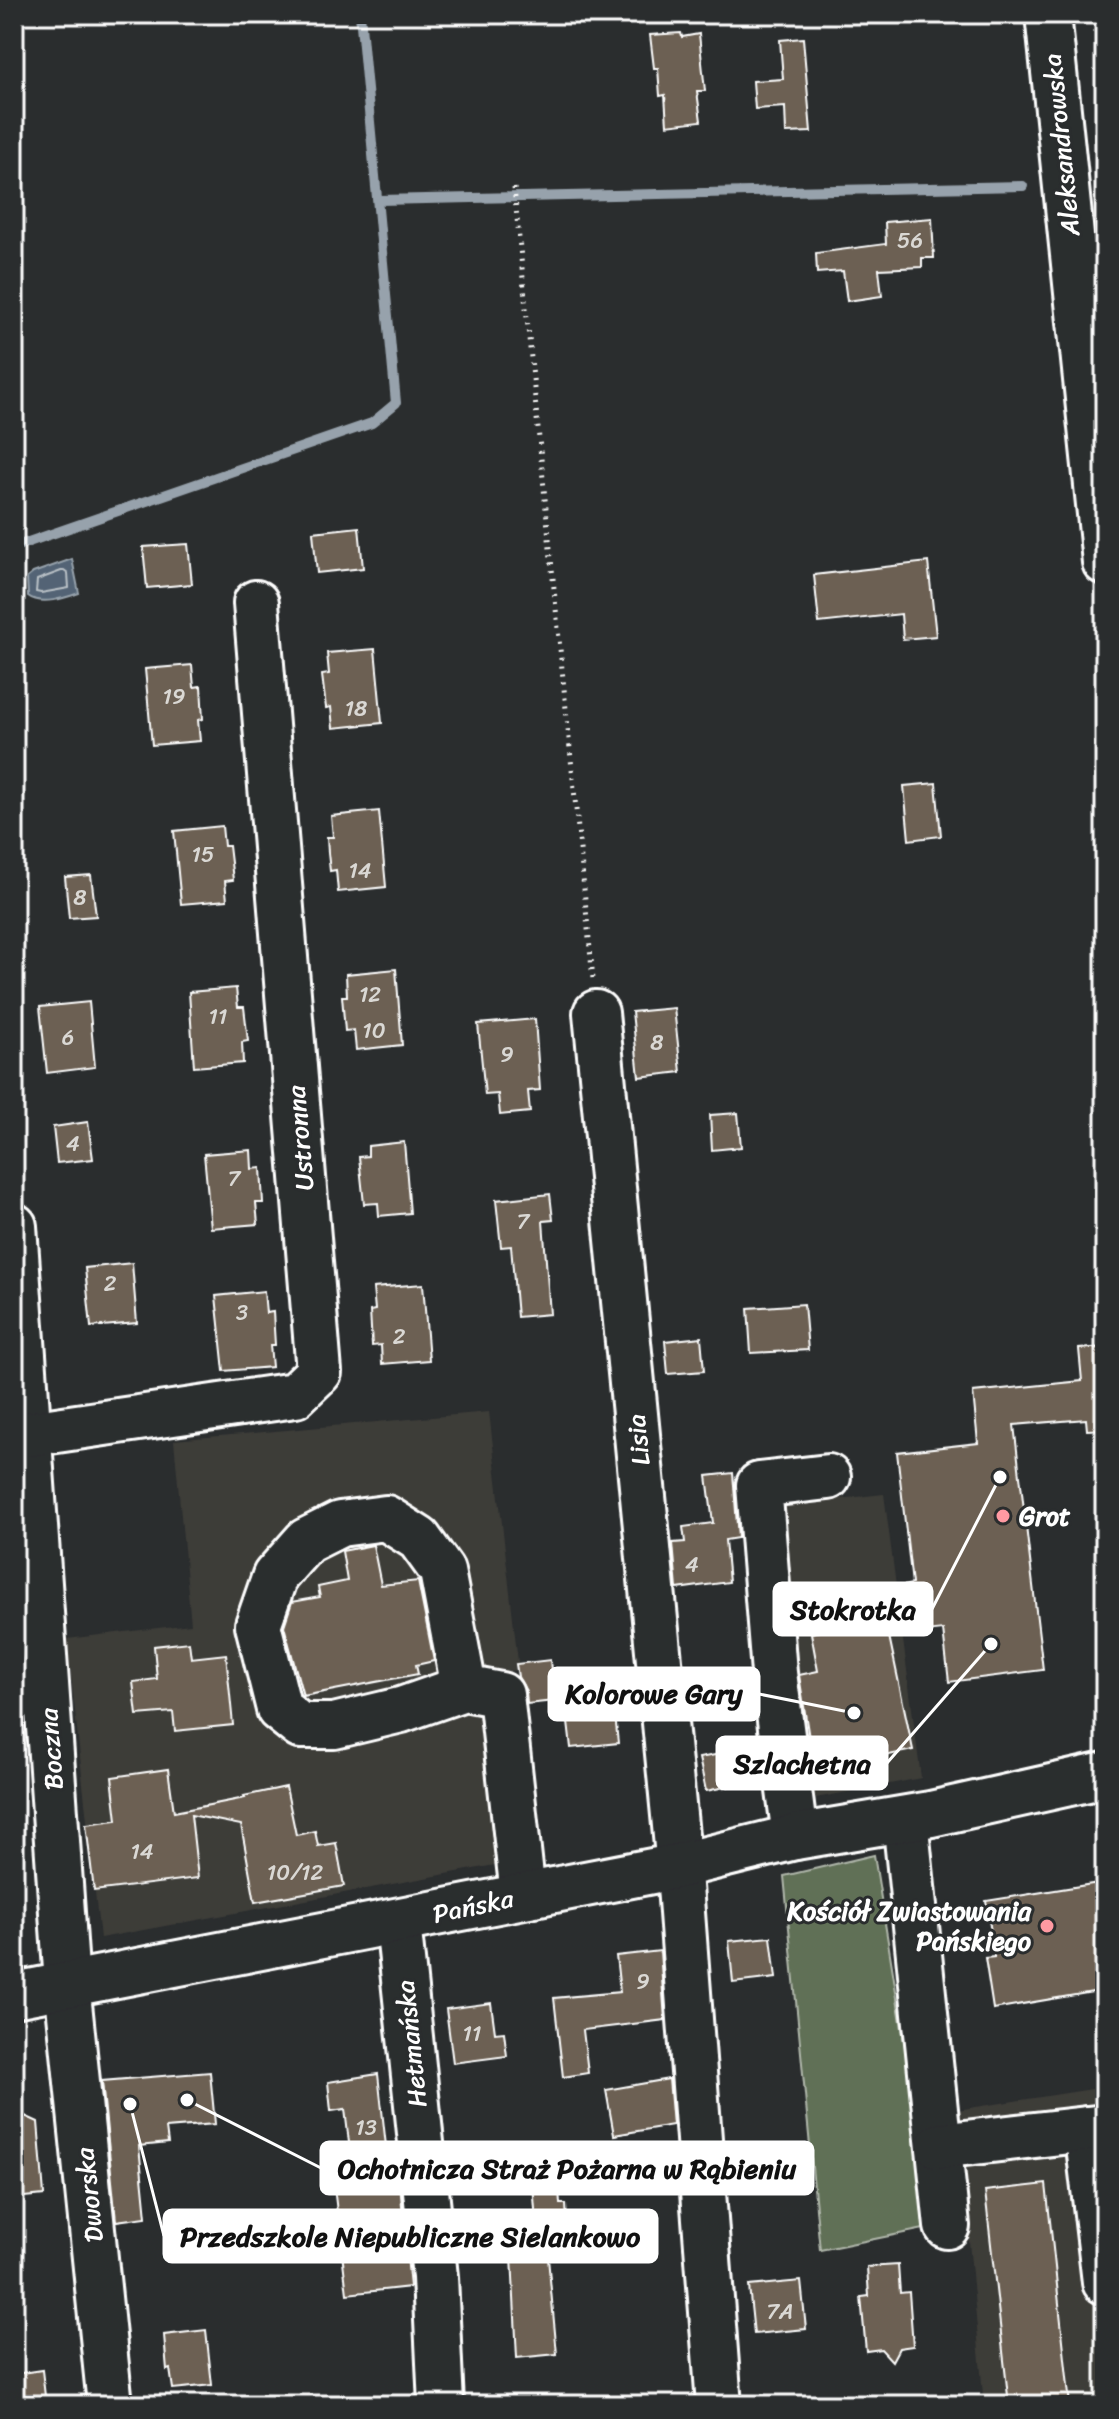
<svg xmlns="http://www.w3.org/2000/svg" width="1119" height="2419" viewBox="0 0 1119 2419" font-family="Sriracha,sans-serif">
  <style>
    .built { fill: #3e3d39 }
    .green { fill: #616f57; stroke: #b0b7ab; stroke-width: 2 }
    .water { fill: #526474; stroke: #97a2ac; stroke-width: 2 }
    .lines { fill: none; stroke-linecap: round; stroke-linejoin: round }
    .shore { stroke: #bac1c7; stroke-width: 2 }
    .stream { stroke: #97a2ac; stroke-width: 10 }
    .building { fill: #6c6153; stroke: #fff; stroke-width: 2 }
    .minor-casing { stroke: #fff; stroke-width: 50 }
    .major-casing { stroke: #fff; stroke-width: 50 }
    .path { stroke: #fff; stroke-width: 5; stroke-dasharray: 2 6; stroke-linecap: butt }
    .minor { stroke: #2a2d2e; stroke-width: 44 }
    .major { stroke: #2a2d2e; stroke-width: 44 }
    .poi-dot { fill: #ff9aa2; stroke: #2a2d2e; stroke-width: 3 }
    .labels { text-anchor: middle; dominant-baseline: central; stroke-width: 6; stroke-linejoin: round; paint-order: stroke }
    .number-label { font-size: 22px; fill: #dad8d4 }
    .street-label { font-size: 26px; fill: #fff; stroke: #2a2d2e }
    .poi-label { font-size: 26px; font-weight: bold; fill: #fff; stroke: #2a2d2e; text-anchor: start }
    .leader { fill: none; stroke: #fff; stroke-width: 3 }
    .callout-dot { fill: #fff; stroke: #2a2d2e; stroke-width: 3 }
    .callout { fill: #fff; stroke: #fff; stroke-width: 3 }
    .callout-label { font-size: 28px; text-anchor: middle; font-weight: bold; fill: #111 }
  </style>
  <rect width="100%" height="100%" fill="#2a2d2e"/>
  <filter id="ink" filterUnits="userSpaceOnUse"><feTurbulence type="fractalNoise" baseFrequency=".0125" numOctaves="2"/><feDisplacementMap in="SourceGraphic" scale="16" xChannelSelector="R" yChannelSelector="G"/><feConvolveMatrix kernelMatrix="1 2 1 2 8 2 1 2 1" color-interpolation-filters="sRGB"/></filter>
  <g filter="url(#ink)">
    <g class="built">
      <polygon points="489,1412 519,1670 471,1675 488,1712 506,1845 495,1865 100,1938 67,1639 191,1624 174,1440"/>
      <polygon points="884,1494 921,1778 805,1800 776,1506"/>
      <polygon points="1105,2087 1105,2405 984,2405 957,2110"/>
    </g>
    <polygon class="green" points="874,1855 934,2227 820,2250 784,1876"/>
    <path class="water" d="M72,559L79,593C65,598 41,606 28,596L27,578L33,573Z"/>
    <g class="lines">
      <polygon class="shore" points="64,570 68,573 69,588 41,593 36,592 37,580"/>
      <g class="stream">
        <polyline points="1102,187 1105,188"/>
        <polyline points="379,200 1023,186"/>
        <polyline points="14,547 372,423 396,403 360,14"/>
      </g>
    </g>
    <g class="building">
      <polygon points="681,33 682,37 699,34 705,91 697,91 701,121 667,125 665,95 660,96 658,68 654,68 650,35"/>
      <polygon points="803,38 811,132 786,133 785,107 755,109 753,81 783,79 780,40"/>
      <polygon points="932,218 934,258 922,258 922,267 879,269 882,296 847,301 843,271 817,273 816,253 886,244 885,222"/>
      <polygon points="359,527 363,568 317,573 313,532"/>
      <polygon points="188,544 192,584 147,588 143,547"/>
      <polygon points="928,562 936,636 903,639 901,614 819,623 814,575"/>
      <polygon points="375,649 382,723 333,728 331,707 326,708 322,675 329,674 327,653"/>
      <polygon points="192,665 194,687 201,686 203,719 198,720 200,741 152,745 145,669"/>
      <polygon points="936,783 941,836 909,840 904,786"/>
      <polygon points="379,811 386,887 338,892 336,870 330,871 328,853 327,837 333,837 331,816"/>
      <polygon points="222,826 224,846 229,846 233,880 225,881 227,900 181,904 174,831"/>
      <polygon points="91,875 96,916 69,918 65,877"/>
      <polygon points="396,969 402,1045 356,1050 354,1030 345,1031 342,996 347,996 346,974"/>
      <polygon points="236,988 238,1007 244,1007 248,1041 242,1042 243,1063 194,1067 189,992"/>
      <polygon points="89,1002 95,1067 47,1073 40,1007"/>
      <polygon points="674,1008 681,1072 639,1077 632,1012"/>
      <polygon points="535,1019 540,1090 528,1091 530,1112 500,1115 498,1094 485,1095 478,1024"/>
      <polygon points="738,1113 741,1147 712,1150 710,1115"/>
      <polygon points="88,1122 93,1159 57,1163 53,1127"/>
      <polygon points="404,1142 410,1213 379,1216 378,1203 364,1204 359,1157 368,1156 368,1146"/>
      <polygon points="251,1150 252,1169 261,1168 263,1203 256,1203 258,1224 211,1228 204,1154"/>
      <polygon points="550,1194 553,1220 543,1221 550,1314 517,1317 511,1246 501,1247 496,1200"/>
      <polygon points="132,1263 137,1323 91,1327 85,1268"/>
      <polygon points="423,1284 429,1360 382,1364 381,1345 372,1346 370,1311 375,1310 373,1288"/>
      <polygon points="264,1291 266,1313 273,1312 275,1345 270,1345 272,1367 224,1371 216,1296"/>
      <polygon points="804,1304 808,1350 751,1353 748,1308"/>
      <polygon points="701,1337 704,1371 668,1374 665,1341"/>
      <polygon points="1105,1347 1105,1429 1087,1430 1086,1419 1014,1425 1043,1670 949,1682 943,1630 889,1636 913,1750 879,1757 881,1766 850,1772 848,1763 814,1770 799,1675 818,1671 811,1633 832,1628 827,1602 912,1584 897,1452 978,1443 973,1392 1082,1381 1079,1349"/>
      <polygon points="733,1473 738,1538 725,1540 729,1582 677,1589 673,1543 685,1542 683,1527 713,1523 707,1476"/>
      <polygon points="373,1545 381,1585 418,1581 434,1661 416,1665 418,1674 303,1696 284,1626 292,1602 320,1597 318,1587 347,1581 342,1551"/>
      <polygon points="189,1642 191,1658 226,1654 233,1725 175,1731 173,1712 137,1715 133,1682 157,1679 154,1646"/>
      <polygon points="550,1660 554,1701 527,1704 526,1691 518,1677 516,1664"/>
      <polygon points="596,1684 598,1697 613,1696 618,1743 571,1748 564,1688"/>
      <polygon points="737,1751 744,1783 706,1791 699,1758"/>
      <polygon points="168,1769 174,1812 245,1798 244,1796 286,1787 296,1835 315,1831 318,1846 336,1843 344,1886 255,1902 241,1825 191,1815 198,1878 94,1891 86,1824 117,1820 112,1777"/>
      <polygon points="1105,1882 1105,1990 993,2009 985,1958 994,1957 994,1951 986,1901"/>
      <polygon points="771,1937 776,1978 733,1983 729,1941"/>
      <polygon points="660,1951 665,2020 583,2030 588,2073 563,2077 554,1998 620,1992 616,1956"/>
      <polygon points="491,2003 495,2033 504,2032 507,2056 453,2063 446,2009"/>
      <polygon points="210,2072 215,2124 166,2128 168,2143 139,2146 146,2217 116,2221 102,2081"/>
      <polygon points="378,2074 386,2146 396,2144 410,2287 347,2294 333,2179 353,2177 345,2109 331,2111 328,2082"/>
      <polygon points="669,2079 673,2125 614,2135 606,2090"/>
      <polygon points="14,2111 38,2122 44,2195 14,2198"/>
      <polygon points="557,2158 560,2204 566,2204 569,2257 548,2258 557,2354 517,2358 511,2236 537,2234 531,2160"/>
      <polygon points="1046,2184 1070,2405 1009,2405 985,2191"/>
      <polygon points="898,2265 900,2293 909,2292 913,2346 899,2348 892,2361 881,2349 866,2351 861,2297 869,2296 867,2267"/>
      <polygon points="801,2281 806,2329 754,2334 749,2286"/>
      <polygon points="206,2330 212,2385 173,2389 170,2369 167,2370 164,2335"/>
      <polygon points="42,2370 46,2405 14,2405 14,2374"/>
    </g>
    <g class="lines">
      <defs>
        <g id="minor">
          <polyline points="596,1013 677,1846 719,2405"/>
          <polyline points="14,1226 67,1984 110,2405"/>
          <polyline points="29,1434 295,1395 319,1372 256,603"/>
          <polyline points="464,1688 401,1710 334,1726 300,1726 279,1709 258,1625 275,1576 306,1541 340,1524 386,1518 419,1539 442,1571 464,1688 501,1695 523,1895"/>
          <polyline points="905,1819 947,2226"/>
          <polyline points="795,1837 774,1673 759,1485 828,1477"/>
          <polyline points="398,1922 435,2277 441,2405"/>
          <polyline points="14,1995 678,1866 795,1837 931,1814 1105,1775"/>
          <polyline points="1087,2129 1105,2282"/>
          <polyline points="939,2146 1105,2127"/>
        </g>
        <polyline id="major" points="1048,14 1105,562"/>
      </defs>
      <use href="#minor" class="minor-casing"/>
      <use href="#major" class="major-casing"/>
      <polyline class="path" points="514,188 593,979"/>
      <use href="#minor" class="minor"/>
      <use href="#major" class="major"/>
    </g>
  </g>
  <g class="poi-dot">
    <circle cx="1003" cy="1516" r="8"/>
    <circle cx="1047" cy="1926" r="8"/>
  </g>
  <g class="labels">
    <g class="number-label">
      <text x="910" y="240">56</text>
      <text x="174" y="696">19</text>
      <text x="356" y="708">18</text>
      <text x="203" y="854">15</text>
      <text x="360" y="870">14</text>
      <text x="80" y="897">8</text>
      <text x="370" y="994">12</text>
      <text x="218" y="1016">11</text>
      <text x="374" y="1030">10</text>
      <text x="68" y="1037">6</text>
      <text x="657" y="1042">8</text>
      <text x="507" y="1054">9</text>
      <text x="73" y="1143">4</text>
      <text x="234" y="1178">7</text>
      <text x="523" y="1221">7</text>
      <text x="110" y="1283">2</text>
      <text x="242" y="1312">3</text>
      <text x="399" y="1336">2</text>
      <text x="692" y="1564">4</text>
      <text x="142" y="1851">14</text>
      <text x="295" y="1872">10/12</text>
      <text x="643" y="1981">9</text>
      <text x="472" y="2033">11</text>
      <text x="366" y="2127">13</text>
      <text x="780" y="2311">7A</text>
    </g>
    <g class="street-label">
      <text transform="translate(1061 145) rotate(-96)">Aleksandrowska</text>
      <text transform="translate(300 1138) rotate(-95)">Ustronna</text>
      <text transform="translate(638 1440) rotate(-96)">Lisia</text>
      <text transform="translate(51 1749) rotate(-94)">Boczna</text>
      <text transform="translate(473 1906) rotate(-12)">Pańska</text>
      <text transform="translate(411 2044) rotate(-96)">Hetmańska</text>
      <text transform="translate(89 2195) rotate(-96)">Dworska</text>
    </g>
    <g class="poi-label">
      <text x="1019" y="1516">Grot</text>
      <text x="1031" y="1911" text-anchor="end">Kościół Zwiastowania<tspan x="1031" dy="30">Pańskiego</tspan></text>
    </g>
  </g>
  <path class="leader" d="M1000 1477L932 1609M854 1713L759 1694M991 1644L887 1763M187 2100L321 2168M130 2104L164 2236"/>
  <g class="callout-dot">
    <circle cx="1000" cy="1477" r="8"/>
    <circle cx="854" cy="1713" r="8"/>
    <circle cx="991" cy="1644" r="8"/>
    <circle cx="187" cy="2100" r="8"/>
    <circle cx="130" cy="2104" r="8"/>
  </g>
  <g class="callout">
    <rect x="774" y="1583" width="158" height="52" rx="8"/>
    <rect x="549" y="1668" width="210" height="52" rx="8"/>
    <rect x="717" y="1737" width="170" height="52" rx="8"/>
    <rect x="321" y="2142" width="492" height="52" rx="8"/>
    <rect x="164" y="2210" width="493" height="52" rx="8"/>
  </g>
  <g class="callout-label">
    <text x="853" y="1619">Stokrotka</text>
    <text x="654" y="1703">Kolorowe Gary</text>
    <text x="802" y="1773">Szlachetna</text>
    <text x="567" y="2178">Ochotnicza Straż Pożarna w Rąbieniu</text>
    <text x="410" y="2246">Przedszkole Niepubliczne Sielankowo</text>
  </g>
  <rect width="1119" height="2419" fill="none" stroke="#2a2d2e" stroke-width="48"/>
  <rect x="24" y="24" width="1071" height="2371" fill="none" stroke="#fff" stroke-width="3" filter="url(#ink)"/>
</svg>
